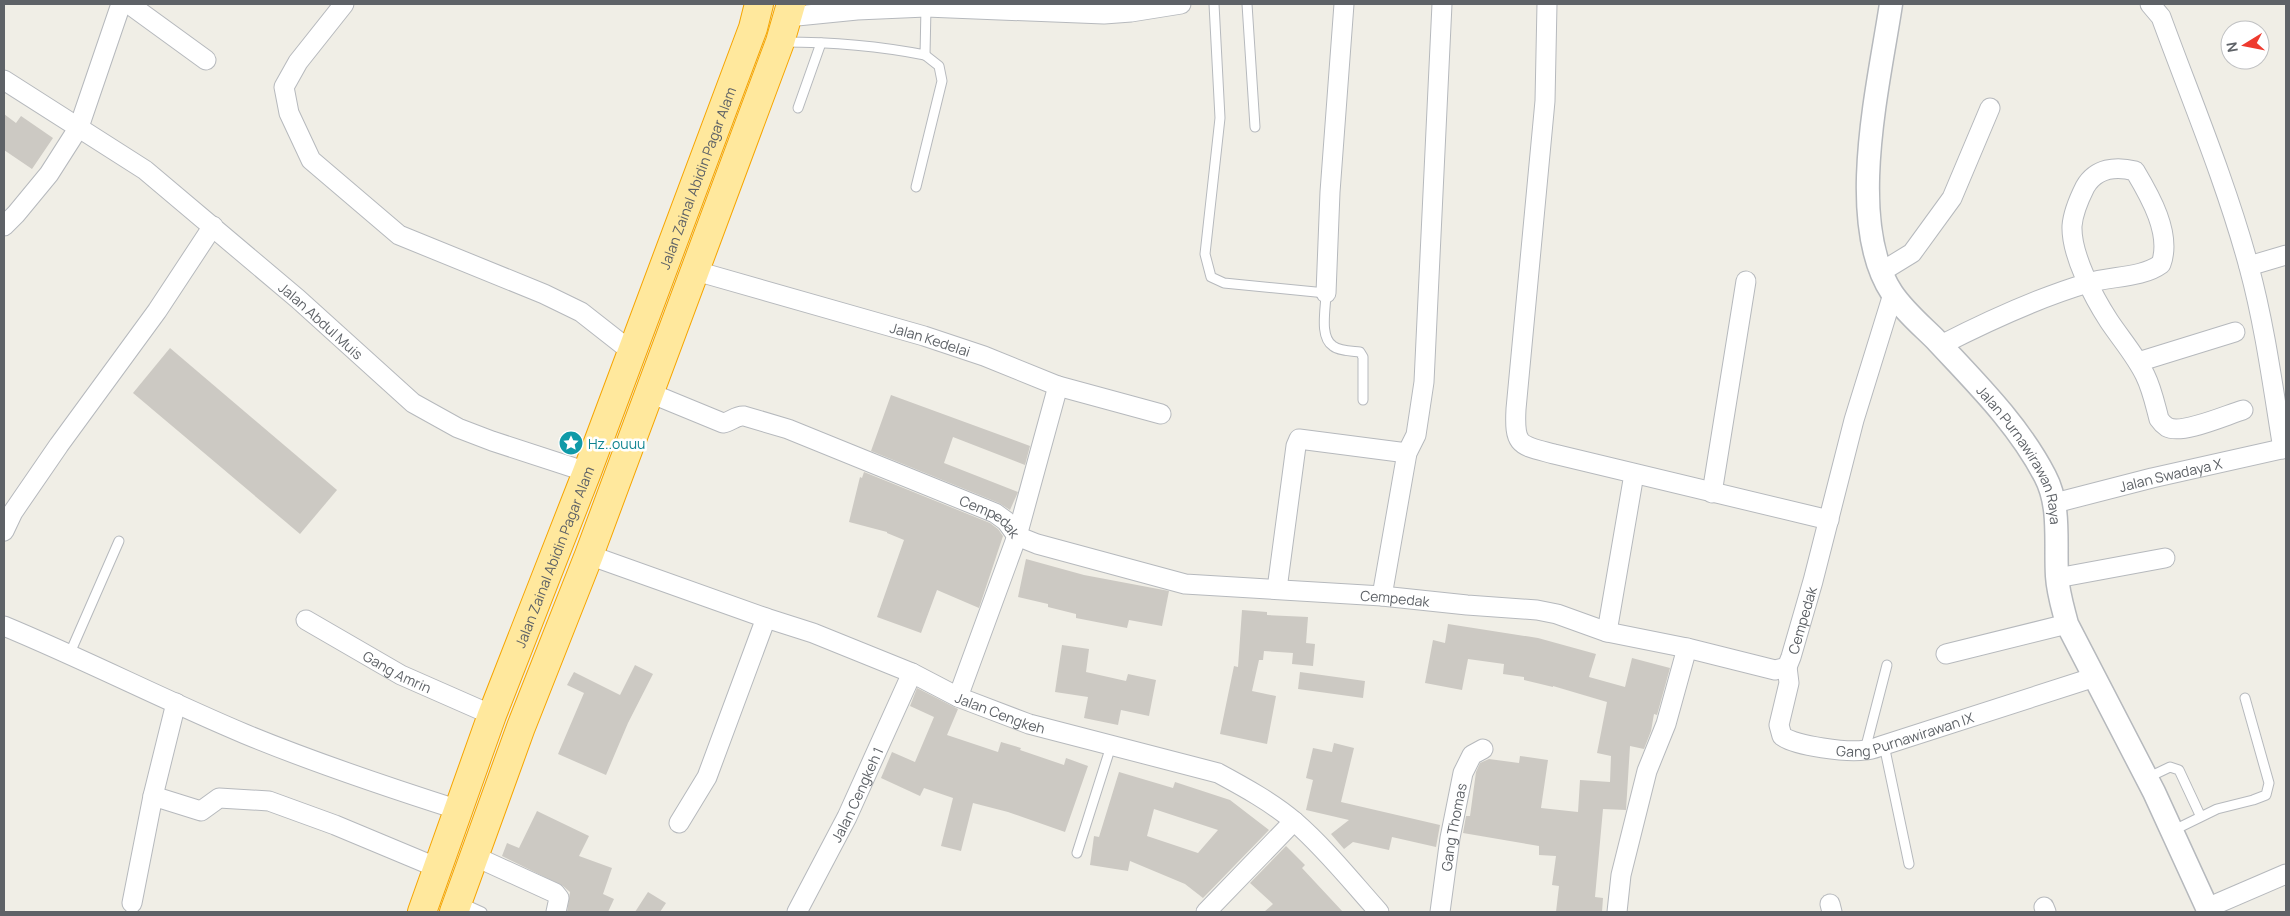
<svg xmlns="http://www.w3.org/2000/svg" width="2290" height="916" viewBox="0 0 2290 916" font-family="Manrope,sans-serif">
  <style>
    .building { fill: #ccc9c3; fill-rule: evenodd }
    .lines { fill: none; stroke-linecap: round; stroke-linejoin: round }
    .service-casing { stroke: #b6b9bd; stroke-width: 11 }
    .minor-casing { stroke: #b6b9bd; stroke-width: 21 }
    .tertiary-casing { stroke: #b6b9bd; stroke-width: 25 }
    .trunk-casing { stroke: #f6a500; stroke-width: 30 }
    .service { stroke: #fff; stroke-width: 9 }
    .minor { stroke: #fff; stroke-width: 19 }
    .tertiary { stroke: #fff; stroke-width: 22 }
    .trunk { stroke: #ffe89d; stroke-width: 28 }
    .labels { text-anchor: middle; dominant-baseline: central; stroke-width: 5; stroke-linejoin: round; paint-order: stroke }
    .street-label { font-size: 14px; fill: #5e6267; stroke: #fff }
    .culture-label { font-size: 14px; fill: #0d838f; stroke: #fff; text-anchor: start }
  </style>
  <rect width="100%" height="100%" fill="#f0eee6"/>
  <g class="building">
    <polygon points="4,114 16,123 21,116 53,138 32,169 4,150"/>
    <polygon points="170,348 337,490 300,534 133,393"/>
    <polygon points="891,395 1030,446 1025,465 953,437 944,463 1018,492 1010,510 999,503 871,451"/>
    <polygon points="864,472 990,523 998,529 1003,536 979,608 937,590 921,633 877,617 904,540 887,533 887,532 849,522 860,477 862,478"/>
    <polygon points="1026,559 1084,575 1169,591 1162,626 1129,620 1127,628 1076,618 1076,614 1048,607 1048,604 1018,597"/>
    <polygon points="1242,610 1267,612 1267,615 1308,617 1306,643 1315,644 1313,666 1292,664 1293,653 1264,651 1263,660 1259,660 1252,691 1276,696 1267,744 1220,734 1234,666 1238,667"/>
    <polygon points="1448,624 1538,638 1596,654 1589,677 1625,687 1632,658 1670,668 1657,715 1654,714 1651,731 1644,749 1630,746 1626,810 1603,809 1595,897 1603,898 1602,912 1556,912 1559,886 1552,885 1556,856 1539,855 1539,846 1463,833 1466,816 1470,816 1476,772 1480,763 1489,759 1519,763 1520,756 1548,760 1541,808 1578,812 1580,780 1610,782 1611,756 1597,753 1607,702 1553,686 1553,687 1524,680 1524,677 1503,674 1504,664 1468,659 1462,690 1425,683 1433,640 1445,643"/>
    <polygon points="1062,645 1089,649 1086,672 1126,681 1128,674 1156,680 1149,716 1121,710 1118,725 1084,718 1088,697 1055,692"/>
    <polygon points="635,665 653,674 628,723 606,775 558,754 584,693 567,685 574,672 620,695"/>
    <polygon points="1300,672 1365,681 1363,698 1298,689"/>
    <polygon points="917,688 958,709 947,735 998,752 1001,742 1021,748 1020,750 1064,765 1066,758 1088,766 1065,832 1008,812 973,803 961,851 941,846 953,798 924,788 920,796 881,778 892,752 915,762 934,717 910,706"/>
    <polygon points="1334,743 1354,748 1341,802 1440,825 1436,847 1392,837 1389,850 1353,842 1344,849 1331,834 1349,820 1306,810 1313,780 1306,778 1313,748 1332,752"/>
    <path d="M1119,772L1173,788L1175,782L1230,800L1269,830L1203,898L1185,884L1130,861L1128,871L1090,865L1094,836L1099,837ZM1154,809L1218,830L1198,853L1147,836Z"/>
    <polygon points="537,811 589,836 579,856 612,868 603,894 614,899 608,912 567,912 570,892 563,886 502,856 507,843 519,848"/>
    <polygon points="1286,846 1305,865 1302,868 1343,912 1264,912 1273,904 1250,883"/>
    <polygon points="648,892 666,903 660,912 635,912"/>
  </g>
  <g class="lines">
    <defs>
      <g id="service">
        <path d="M1214,4L1220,118L1205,254L1211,277L1224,283L1326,293C1326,308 1319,337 1333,346C1339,351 1352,351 1360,352L1363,357V400"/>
        <polyline points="1247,4 1255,127"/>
        <path d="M783,42C830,42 879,46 925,55L926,7"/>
        <polyline points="798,108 821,43"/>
        <polyline points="916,187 942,81 939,66 925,55"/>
        <polyline points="70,653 119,541"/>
        <polyline points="1884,745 1909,864"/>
        <polyline points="1865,750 1887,665"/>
        <polyline points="2147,778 2170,767 2179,770 2200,815"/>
        <polyline points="2172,831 2217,809 2253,800 2266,795 2269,783 2245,698"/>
        <polyline points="1077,853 1111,746"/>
        <polyline points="460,902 482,912"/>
      </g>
      <g id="minor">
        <polyline points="129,4 206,60"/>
        <polyline points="344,4 298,62 284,87 289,113 311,160 399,235 544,294 581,312 632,352"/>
        <path d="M1547,4L1545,101L1516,409C1514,447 1520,445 1554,454L1829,520"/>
        <path d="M2150,4L2161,17C2191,99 2226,182 2249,267C2265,326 2273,388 2283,449"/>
        <polyline points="787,17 857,10 926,7 1104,14 1131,12 1181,4"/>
        <path id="s1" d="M4,80L145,170L298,299L413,403L458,428L492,441L587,472"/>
        <polyline points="4,226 16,214 49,174 79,127 121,4"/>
        <polyline points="2249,266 2286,255"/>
        <path id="s2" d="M696,271L924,336L984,356L1058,386L1161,414"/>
        <polyline points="1881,272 1912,253 1952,198 1990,108"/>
        <polyline points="1326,293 1330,192 1344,4"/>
        <path d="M1941,345C1988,321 2037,298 2088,283C2111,276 2142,278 2161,264C2172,234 2150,196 2135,171C2116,166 2096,168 2085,187C2079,199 2073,212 2072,226C2071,255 2094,298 2109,321C2121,339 2136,356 2145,375C2152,389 2155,404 2159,419C2161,422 2164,425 2167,427C2182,435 2226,415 2243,410"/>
        <polyline points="2138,362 2235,332"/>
        <path id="s3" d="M650,393L723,423C731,422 736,415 744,416L788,429L995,513L1006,521L1017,536L1037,544L1185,584L1382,596L1467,605L1537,610L1557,614L1607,632L1687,648L1775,670L1787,667L1791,657L1813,581L1854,420L1893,294"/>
        <polyline points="1712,493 1746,281"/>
        <path id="s4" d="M2055,503L2152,478L2286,448"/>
        <polyline points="4,531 13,512 59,445 157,311 213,226"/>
        <path id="s5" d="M589,555L766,618L813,633L912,673L958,697L1029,724L1218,773C1244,787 1273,803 1295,822C1326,849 1352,882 1379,912"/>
        <polyline points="2057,578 2165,558"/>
        <polyline points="1277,589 1296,446 1299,439 1407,453"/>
        <polyline points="1382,596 1407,453 1416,435 1424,382 1442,4"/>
        <path id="s6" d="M306,620L401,675L492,715"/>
        <path d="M4,626C86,660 164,700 245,734C315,763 387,787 459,810"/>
        <polyline points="1607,632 1634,474"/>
        <polyline points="1946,654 2067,624"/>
        <path id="s7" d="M1787,667L1789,683L1779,725L1782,736C1796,746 1848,753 1865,750C1871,750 1878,747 1884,745L2095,677"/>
        <polyline points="958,697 1017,536 1058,386"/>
        <polyline points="153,796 201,811 219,798 269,801 335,825 438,868"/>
        <polyline points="679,823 707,777 766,618"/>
        <polyline points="474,856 555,893 559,898 556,912"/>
        <polyline points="132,903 153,796 176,703"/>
        <polyline points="1830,904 1832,912"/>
        <polyline points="2044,907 2046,912"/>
        <polyline points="2207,908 2286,874"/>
        <path id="s8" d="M797,912L847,817L912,673"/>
        <polyline points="1206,912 1294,821"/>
        <path id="s9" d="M1440,912L1450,838L1463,773L1472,755L1483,749"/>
        <polyline points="1617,912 1621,875 1647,771 1666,724 1687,648"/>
      </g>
      <g id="tertiary">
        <path id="s10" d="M1891,4C1879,84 1845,222 1892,293C1904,311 1922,326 1936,340C1976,383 2018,424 2045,476C2061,506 2055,543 2057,576C2058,593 2063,608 2067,624L2154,792L2209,912"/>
      </g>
      <g id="trunk">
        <path id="s11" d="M422,912L492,715L587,472L753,28L759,4"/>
        <polyline points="454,912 521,727 589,555 780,42 791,4"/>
      </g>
    </defs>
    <use href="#service" class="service-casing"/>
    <use href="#minor" class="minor-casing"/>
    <use href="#tertiary" class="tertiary-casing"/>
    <use href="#trunk" class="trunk-casing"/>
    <use href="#service" class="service"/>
    <use href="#minor" class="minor"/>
    <use href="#tertiary" class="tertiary"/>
    <use href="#trunk" class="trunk"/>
  </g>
  <defs>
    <symbol id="sight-disc" viewBox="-11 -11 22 22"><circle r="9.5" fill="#0f9aa8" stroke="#fff"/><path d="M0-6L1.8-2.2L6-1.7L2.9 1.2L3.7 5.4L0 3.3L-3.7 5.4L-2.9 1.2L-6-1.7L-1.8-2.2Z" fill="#fff"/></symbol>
  </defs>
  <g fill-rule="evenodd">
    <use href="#sight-disc" x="557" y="429" width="28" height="28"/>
  </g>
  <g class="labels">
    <g class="street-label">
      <text stroke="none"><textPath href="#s11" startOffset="784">Jalan Zainal Abidin Pagar Alam</textPath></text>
      <text stroke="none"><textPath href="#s1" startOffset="399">Jalan Abdul Muis</textPath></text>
      <text stroke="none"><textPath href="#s2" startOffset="244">Jalan Kedelai</textPath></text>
      <text stroke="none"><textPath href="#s10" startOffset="504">Jalan Purnawirawan Raya</textPath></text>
      <text stroke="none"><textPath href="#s4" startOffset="119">Jalan Swadaya X</textPath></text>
      <text stroke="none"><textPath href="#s3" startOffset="368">Cempedak</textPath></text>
      <text stroke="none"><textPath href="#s11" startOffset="379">Jalan Zainal Abidin Pagar Alam</textPath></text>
      <text stroke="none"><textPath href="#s3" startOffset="788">Cempedak</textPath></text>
      <text stroke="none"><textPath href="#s3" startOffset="1238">Cempedak</textPath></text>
      <text stroke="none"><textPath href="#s6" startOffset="105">Gang Amrin</textPath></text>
      <text stroke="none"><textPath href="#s5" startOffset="441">Jalan Cengkeh</textPath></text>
      <text stroke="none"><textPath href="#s7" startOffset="198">Gang Purnawirawan IX</textPath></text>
      <text stroke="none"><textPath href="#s8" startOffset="132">Jalan Cengkeh 1</textPath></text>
      <text stroke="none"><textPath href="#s9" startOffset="86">Gang Thomas</textPath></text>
    </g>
    <g class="culture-label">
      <text x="588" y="443">Hz..ouuu</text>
    </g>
  </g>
  <rect width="2290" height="916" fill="none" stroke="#5e6267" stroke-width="10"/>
  <g transform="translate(2245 45) rotate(260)"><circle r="24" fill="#ffffff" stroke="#bfc0c2"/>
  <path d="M0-4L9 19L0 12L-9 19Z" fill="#ee3a2e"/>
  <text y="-8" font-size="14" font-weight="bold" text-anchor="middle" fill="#5e6267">N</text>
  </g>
</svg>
